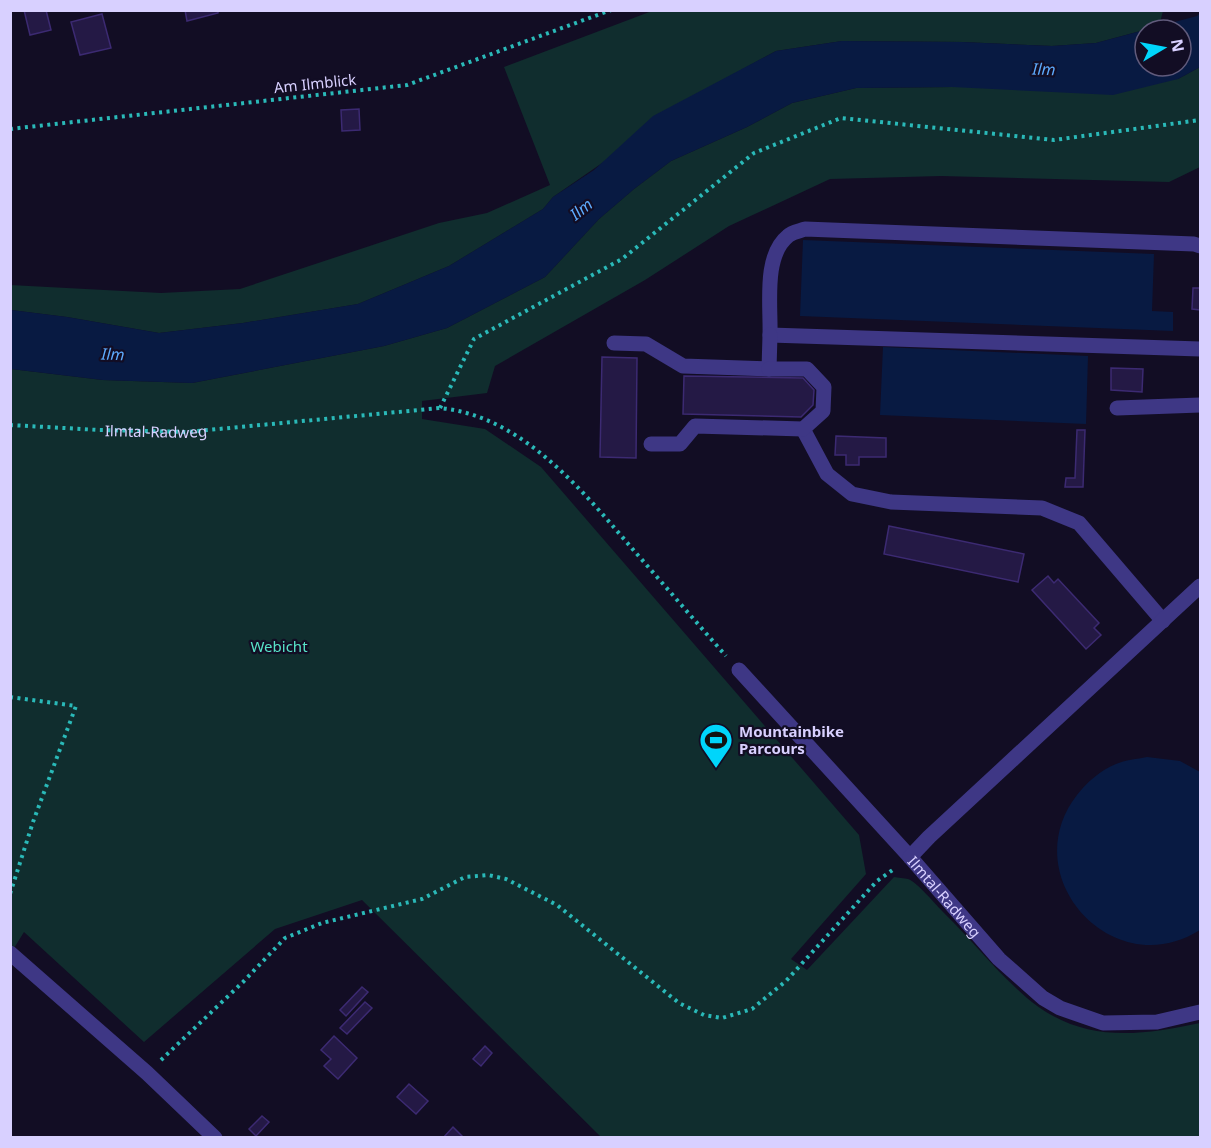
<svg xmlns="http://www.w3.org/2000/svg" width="1211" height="1148" viewBox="0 0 1211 1148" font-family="'Noto Sans',sans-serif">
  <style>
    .green { fill: #102d2e }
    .water { fill: #081a42; fill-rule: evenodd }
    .building { fill: #241945; stroke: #3c2a72; stroke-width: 1.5 }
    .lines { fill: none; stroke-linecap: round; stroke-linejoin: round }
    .path { stroke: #2ab9b8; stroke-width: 4; stroke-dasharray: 3 4.5; stroke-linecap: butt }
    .minor { stroke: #3e3785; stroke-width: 15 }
    .labels { text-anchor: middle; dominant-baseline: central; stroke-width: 4.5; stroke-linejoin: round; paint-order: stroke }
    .street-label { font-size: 15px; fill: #d8d0ff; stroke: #120d24 }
    .park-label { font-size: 15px; fill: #58e3c8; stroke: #120d24 }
    .poi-label { font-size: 15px; font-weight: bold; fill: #d8d0ff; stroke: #120d24; text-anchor: start }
    .water-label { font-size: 16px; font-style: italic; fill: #5eacff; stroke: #120d24 }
  </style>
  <rect width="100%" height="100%" fill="#120d24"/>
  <g class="green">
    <polygon points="652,11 1163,11 1159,26 1096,43 1052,46 962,42 842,41 776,51 719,82 553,197 543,209 449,266 358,304 243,323 159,333 67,317 11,310 10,285 161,293 240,289 439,223 487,213 550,185 504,67"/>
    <path d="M1200,67V167L1169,182L941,176L830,179L729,226L645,280L495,366L487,393L422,401V419L485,429L541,467L859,835L866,874L791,959L807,970L894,877C898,878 904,878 908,879C917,882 936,905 944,913C969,937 991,965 1017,989C1073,1043 1130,1038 1200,1023V1137H601L362,900L275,929L144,1042L24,932L11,953V369L103,380L192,383L384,346L447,328L545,277L599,219L634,189L671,161L747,127L792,103L856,88L952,87L1178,79Z"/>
  </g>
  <g class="water">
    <path d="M1200,13V67L1178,79L1113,95L952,87L856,88L792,103L747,127L671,161L634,189L599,219L545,277L447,328L384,346L192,383L103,380L11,369V310L67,317L159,333L243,323L358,304L449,266L543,209L553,197L594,170L653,116L776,51L842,41L962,42L1052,46L1096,43L1197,16ZM1145,30H1181V66H1145Z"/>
    <polygon points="803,240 1154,254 1152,311 1173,312 1173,331 800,316"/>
    <polygon points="883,347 1088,356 1086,424 880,415"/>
    <path d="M1147,757L1180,761L1200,772V930C1113,985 1014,876 1077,795C1087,782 1101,770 1116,764C1125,760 1137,759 1147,757Z"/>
  </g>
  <g class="building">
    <polygon points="24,10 46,10 51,30 30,35"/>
    <polygon points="185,10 218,10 218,13 187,21"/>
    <polygon points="102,14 111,48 80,55 71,22"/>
    <polygon points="359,109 360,130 342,131 341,110"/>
    <polygon points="1193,288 1200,288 1200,310 1192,309"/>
    <polygon points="602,357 637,358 636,458 600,457"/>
    <polygon points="1111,368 1143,369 1142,392 1111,390"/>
    <polygon points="684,376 803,378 814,390 813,405 801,417 683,414"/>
    <polygon points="1077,430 1085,430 1083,487 1065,487 1066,478 1075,478"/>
    <polygon points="836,436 886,438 886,457 859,457 859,465 846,465 846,455 835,455"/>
    <polygon points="889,526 1024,554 1018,582 884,554"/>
    <polygon points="1048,576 1054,583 1058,579 1099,623 1094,628 1101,635 1086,649 1032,590"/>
    <polygon points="362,987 368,992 346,1016 340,1010"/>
    <polygon points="365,1002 372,1008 347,1034 340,1028"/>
    <polygon points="334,1036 357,1058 338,1079 324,1066 331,1059 321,1050"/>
    <polygon points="485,1046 492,1053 481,1066 473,1059"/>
    <polygon points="409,1084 428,1101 416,1114 397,1097"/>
    <polygon points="262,1116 269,1122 256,1136 249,1129"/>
    <polygon points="453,1127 464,1138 443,1138"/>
  </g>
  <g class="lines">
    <g class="path">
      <polyline points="10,129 407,85 611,10"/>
      <polyline points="440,408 474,339 622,259 754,153 841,118 1054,140 1200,120"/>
      <path id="s1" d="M10,425L99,430L187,432L440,408C524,416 585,494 636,553C666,587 696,622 726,656"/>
      <polyline points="10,697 76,706 33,822 10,894"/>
      <polyline points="161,1060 243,982 285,938 322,923 422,899 465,877 488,875 506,879 557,905 679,1003 704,1015 722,1018 752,1009 786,981 877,881 894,869"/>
    </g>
    <g class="minor">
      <path d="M1200,246L1194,244L805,229C800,231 792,232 788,236C763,256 771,306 770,335L1200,349"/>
      <polyline points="614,343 646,344 683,366 769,369 770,335"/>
      <polyline points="1117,408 1200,405"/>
      <polyline points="803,429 827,474 852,494 891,502 1042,508 1079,523 1163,621"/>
      <polyline points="651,444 680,444 695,426 803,429 823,411 824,387 807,369 769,369"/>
      <path id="s2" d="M739,670L910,857L999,959L1043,998L1060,1008L1103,1023L1157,1022L1200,1012"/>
      <polyline points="910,857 929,837 1200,586"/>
      <polyline points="10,953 147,1073 215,1138"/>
    </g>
  </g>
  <defs>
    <symbol id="stadium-pin" viewBox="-11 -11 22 30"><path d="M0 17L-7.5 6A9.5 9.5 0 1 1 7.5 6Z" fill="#00d5fb" stroke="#120d24"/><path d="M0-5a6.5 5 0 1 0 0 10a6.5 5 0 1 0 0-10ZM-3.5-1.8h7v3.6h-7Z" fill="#111"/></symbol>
  </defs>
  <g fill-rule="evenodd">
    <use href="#stadium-pin" x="697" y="721" width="38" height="52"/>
  </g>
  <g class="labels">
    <g class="street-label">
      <text transform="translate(315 83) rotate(-6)">Am Ilmblick</text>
      <text stroke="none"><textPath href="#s1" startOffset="146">Ilmtal-Radweg</textPath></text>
      <text stroke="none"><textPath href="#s2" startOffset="306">Ilmtal-Radweg</textPath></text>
    </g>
    <g class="park-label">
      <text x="279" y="646">Webicht</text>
    </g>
    <g class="poi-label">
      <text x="739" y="731">Mountainbike<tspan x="739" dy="17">Parcours</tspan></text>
    </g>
    <g class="water-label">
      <text transform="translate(1044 69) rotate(3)">Ilm</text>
      <text transform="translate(581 209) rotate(-39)">Ilm</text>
      <text transform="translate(113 354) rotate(3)">Ilm</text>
    </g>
  </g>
  <rect width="1211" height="1148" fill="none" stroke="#d8d0ff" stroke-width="24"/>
  <g transform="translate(1163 48) rotate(80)"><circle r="28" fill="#120d24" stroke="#615b7c" stroke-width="1.5"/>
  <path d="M0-4.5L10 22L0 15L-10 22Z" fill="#00d5fb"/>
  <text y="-9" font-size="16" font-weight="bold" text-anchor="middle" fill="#d8d0ff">N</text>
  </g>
</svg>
